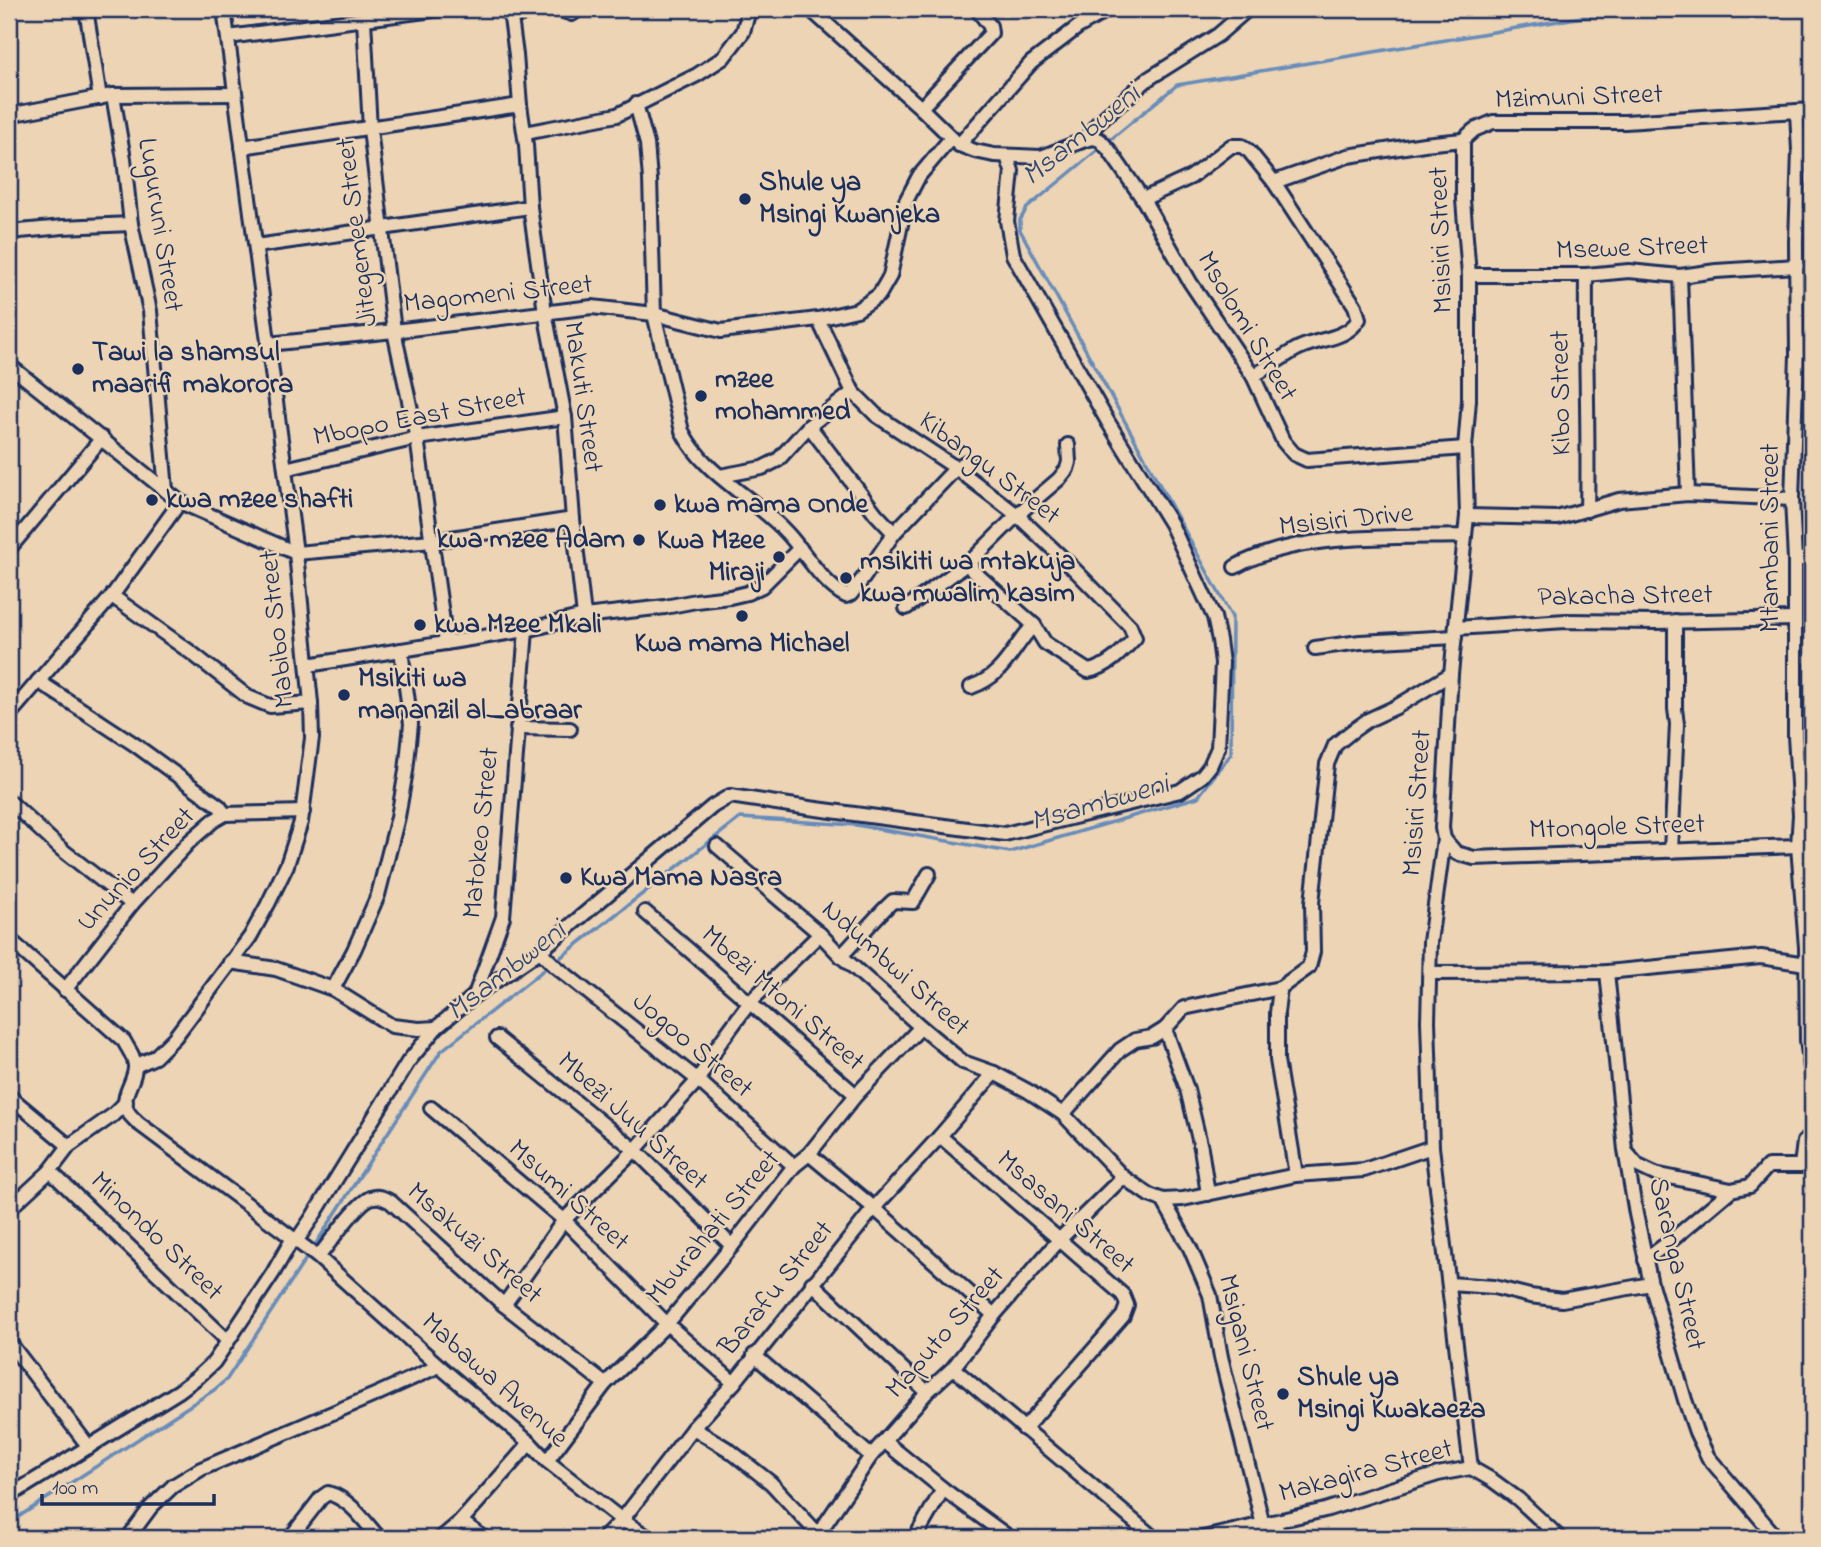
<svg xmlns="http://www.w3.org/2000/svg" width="1821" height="1547" viewBox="0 0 1821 1547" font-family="'Indie Flower',sans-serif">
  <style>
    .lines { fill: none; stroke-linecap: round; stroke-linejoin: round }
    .stream { stroke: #688cba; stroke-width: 3.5 }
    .minor-casing { stroke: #1b2f5e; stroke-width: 18 }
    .minor { stroke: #ecd4b4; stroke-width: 12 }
    .poi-dot { fill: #1b2f5e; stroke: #ecd4b4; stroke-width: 2.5 }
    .labels { text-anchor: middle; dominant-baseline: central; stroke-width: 5; stroke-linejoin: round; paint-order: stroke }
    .street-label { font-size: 28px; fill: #1b2f5e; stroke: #ecd4b4 }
    .poi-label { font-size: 28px; font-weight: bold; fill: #1b2f5e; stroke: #ecd4b4; text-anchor: start }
    .water-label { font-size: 30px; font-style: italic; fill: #2e4675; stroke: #ecd4b4 }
  </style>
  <rect width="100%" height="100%" fill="#ecd4b4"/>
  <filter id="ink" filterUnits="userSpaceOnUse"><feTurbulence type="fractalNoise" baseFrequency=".0143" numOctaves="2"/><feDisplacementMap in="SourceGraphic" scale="14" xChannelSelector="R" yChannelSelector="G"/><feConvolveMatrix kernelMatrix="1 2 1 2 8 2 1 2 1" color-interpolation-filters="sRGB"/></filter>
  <g filter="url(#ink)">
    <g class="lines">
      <g class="stream">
        <polyline points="1808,9 1812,13"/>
        <polyline points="556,961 740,818 856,825 1010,852 1198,797 1231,754 1232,617 1020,230 1020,220 1027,208 1177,85 1630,9"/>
        <polyline points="313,1248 441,1051 550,965"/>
        <polyline points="9,1523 214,1390 227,1379 309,1254"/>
      </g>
      <defs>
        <g id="minor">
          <polyline points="86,9 100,98"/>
          <polyline points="504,9 511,18 516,55 520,105 526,145 530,207 545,312 565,417 573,519 584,616"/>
          <polyline points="557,9 572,14 579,9"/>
          <polyline points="810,9 921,108 959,145 975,151 994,155 1041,157 1085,140 1094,138 1100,140 1109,150 1143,199 1190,282 1253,376 1283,441 1294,454 1307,460 1465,448"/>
          <polyline points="511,18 535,9"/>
          <polyline points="364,20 370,129 394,331 417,438 446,643"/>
          <polyline points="228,37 441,9"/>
          <polyline points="113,95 124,159 131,224 150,311 166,490"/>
          <path d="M636,104L647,144L650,179L654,314L682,431C704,475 754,497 787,533C805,552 822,584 846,596L851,594L864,577L894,533L956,468L968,461"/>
          <polyline points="921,108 991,33 990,26 977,9"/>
          <polyline points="1797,112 1799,151 1796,242 1797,355 1792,499 1795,560 1795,736 1800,815 1798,846 1806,947 1807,1040 1812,1077"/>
          <polyline points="9,115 113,95 235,94"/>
          <polyline points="525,133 617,115 697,75 723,58 743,32 748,14 751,9"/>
          <polyline points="1085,140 1098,123 1148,79 1218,35 1248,9"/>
          <polyline points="1463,140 1463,200 1469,275 1469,400 1465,448 1467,516 1451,674 1442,828 1444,839 1430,942 1428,1021 1432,1147 1471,1468"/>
          <polyline points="959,145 1031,63 1078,27 1109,9"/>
          <polyline points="242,147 520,105"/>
          <polyline points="1274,182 1348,156 1424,144 1463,140 1474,130 1493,122 1625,122 1812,110"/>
          <path d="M1143,199L1191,177L1231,146H1242L1249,151L1274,182L1355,306L1359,319C1346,341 1316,338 1295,350C1281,358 1267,368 1253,376"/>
          <polyline points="1797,214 1812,214"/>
          <polyline points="9,232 63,227 131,224"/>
          <polyline points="256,246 530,207"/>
          <polyline points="1469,275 1586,275 1629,271 1680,276 1716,271 1797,266"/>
          <path d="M1586,275C1585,354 1589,432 1587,510"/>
          <polyline points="1680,276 1688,494"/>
          <path d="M818,319L853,392L876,415L956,468L1017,515L1070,565L1130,626L1135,638C1122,652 1107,668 1088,671L1045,643L1034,625L972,570L971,561"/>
          <polyline points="268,344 394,331 592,307 654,314 721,331 818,319 857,310 879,295 890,276 906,201 919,176 951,138"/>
          <polyline points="9,365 180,502 296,553 432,541 573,519"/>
          <polyline points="809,426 876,514 894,533"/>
          <polyline points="285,469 417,438 565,417"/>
          <polyline points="720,476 762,468 778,460 809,426 853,392"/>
          <polyline points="1467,516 1557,518 1619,500 1688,494 1792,499"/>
          <polyline points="9,549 102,438"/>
          <polyline points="1795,560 1812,557"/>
          <path d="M1235,567C1295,532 1396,538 1465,536"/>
          <polyline points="112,596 193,654 248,697 270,706 311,703"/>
          <polyline points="906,608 971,561 1017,515 1059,479 1067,469 1069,462 1068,445"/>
          <polyline points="1456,628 1566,621 1655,622 1795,619"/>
          <polyline points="1315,648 1360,642 1455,637"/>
          <polyline points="308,665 526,630 584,616 665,607 696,601 730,597 747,593 762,586 800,548"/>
          <polyline points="38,681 134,744 219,806 225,814"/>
          <path d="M971,687C1006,675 1011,648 1034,625"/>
          <polyline points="9,715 112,596 180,502"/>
          <polyline points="517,728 570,729"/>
          <polyline points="9,801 61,849 132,904"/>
          <polyline points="1444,839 1456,853 1474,858 1798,846"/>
          <polyline points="717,846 820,934 841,956 921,1027 963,1062 994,1073 1028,1091 1063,1114 1123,1177 1149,1195 1163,1200 1183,1199 1296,1175 1364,1170 1432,1147"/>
          <polyline points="1671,851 1677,724 1675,709 1675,621"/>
          <polyline points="645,912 856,1095"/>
          <path d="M9,939L124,1041C128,1049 135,1057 135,1066C136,1081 120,1095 127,1110C129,1115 134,1119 138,1123L318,1257L439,1366L530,1443L547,1461L622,1520L649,1538"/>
          <polyline points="540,951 555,966 698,1080 794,1166"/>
          <path d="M841,956C859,938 874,918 893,901L913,902L929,874"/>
          <polyline points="230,962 276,969 333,989 392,1026 419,1029 436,1028"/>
          <polyline points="1607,972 1625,1150 1636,1214 1651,1284 1685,1400 1696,1432 1708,1457 1777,1538"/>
          <polyline points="1430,973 1607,972 1761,957 1806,964"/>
          <polyline points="1280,988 1277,1013 1277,1060 1296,1175"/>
          <polyline points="333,989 354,950 378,895 398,817 406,771 411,724 401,650"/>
          <polyline points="65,990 132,904 190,841 213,821 225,814 303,812"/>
          <polyline points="475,995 503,917 526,630"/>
          <polyline points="1165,1029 1187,1089 1201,1148 1208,1194"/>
          <polyline points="497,1038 635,1150 732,1246"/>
          <polyline points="135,1066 155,1057 175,1037 250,937 268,904 287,865 301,822 312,738 311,703 296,553 224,9"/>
          <polyline points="9,1096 69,1146"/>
          <polyline points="431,1108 564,1220 667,1324 734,1383"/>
          <polyline points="1063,1114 1120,1050 1135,1040 1152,1037 1165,1029 1184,1008 1280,988 1309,967 1313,952 1312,903 1327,764 1335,745 1351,732 1368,720 1396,707 1451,674"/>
          <polyline points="940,1136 1123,1295 1127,1305 1123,1316 1024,1429"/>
          <polyline points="1626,1152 1638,1166 1655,1174 1731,1190"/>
          <polyline points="809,1154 874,1208 994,1315"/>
          <polyline points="50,1171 227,1340"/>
          <polyline points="1163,1200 1190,1248 1210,1295 1221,1357 1263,1525"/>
          <polyline points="9,1209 50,1171 69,1146 113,1115 126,1102"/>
          <polyline points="297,1240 312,1218 408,1062 436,1028 475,995 540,951 713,806 730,796 809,808 1005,834 1180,791 1202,776 1210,766 1218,748 1222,663 1219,640 1214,617 1171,524 1108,422 1013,255 1007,221 1012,171 1007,156"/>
          <path d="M318,1257C329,1244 356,1204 370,1198C378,1195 384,1198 391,1202L504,1305L605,1384"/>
          <polyline points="1645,1260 1673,1239 1731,1190 1750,1186 1768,1166 1801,1166 1804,1142 1812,1137"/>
          <polyline points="812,1283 927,1392"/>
          <polyline points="1449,1284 1494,1287 1530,1296 1562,1300 1651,1284"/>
          <polyline points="504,1305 564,1220 635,1150 698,1080 719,1044 750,1002 820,934"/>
          <polyline points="9,1342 89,1447"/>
          <polyline points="754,1355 871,1456"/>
          <polyline points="953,1368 1154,1538"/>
          <polyline points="693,1428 729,1450 771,1483 822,1538"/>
          <polyline points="884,1441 943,1489 1010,1538"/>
          <polyline points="547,1461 605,1384 667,1324 732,1246 794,1166 809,1154 856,1095 921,1027"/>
          <polyline points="9,1496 179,1391 199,1376 214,1362 273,1273 293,1238"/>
          <polyline points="461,1521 484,1538"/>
          <polyline points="1275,1522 1279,1538"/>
          <polyline points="819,1533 871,1456 927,1392 953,1368 994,1315 1060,1239 1123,1177"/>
          <polyline points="128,1538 151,1507 173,1486 201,1469 377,1394 439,1366"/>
          <path d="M290,1538L321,1498L328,1493C350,1499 365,1522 379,1538"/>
          <polyline points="441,1538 461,1521 530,1443"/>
          <polyline points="604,1538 622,1520 693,1428 734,1383 874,1208 940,1136 994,1073"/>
          <polyline points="915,1538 943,1489"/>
          <polyline points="1203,1538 1325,1510 1438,1474 1471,1468 1492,1480 1518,1499 1560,1538"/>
        </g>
      </defs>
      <use href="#minor" class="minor-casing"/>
      <use href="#minor" class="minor"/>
    </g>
  </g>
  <g class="poi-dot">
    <circle cx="745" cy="199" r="7"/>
    <circle cx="78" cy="369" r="7"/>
    <circle cx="701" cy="396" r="7"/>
    <circle cx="152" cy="500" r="7"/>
    <circle cx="660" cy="505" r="7"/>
    <circle cx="639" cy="540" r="7"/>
    <circle cx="779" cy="557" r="7"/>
    <circle cx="846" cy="578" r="7"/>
    <circle cx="742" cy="616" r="7"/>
    <circle cx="420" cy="625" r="7"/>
    <circle cx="344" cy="695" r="7"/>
    <circle cx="566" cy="878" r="7"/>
    <circle cx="1283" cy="1394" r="7"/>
  </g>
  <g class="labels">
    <g class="street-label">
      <text transform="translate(1579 98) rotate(-2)">Mzimuni Street</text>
      <text transform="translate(159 225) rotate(81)">Luguruni Street</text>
      <text transform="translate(358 232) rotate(-97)">Jitegemee Street</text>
      <text transform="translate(1442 240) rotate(-92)">Msisiri Street</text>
      <text transform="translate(1632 249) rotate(-2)">Msewe Street</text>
      <text transform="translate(498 295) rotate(-6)">Magomeni Street</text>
      <text transform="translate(1246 327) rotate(59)">Msolomi Street</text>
      <text transform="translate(1562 393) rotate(-91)">Kibo Street</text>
      <text transform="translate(582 397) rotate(82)">Makuti Street</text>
      <text transform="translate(420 418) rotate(-11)">Mbopo East Street</text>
      <text transform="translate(989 469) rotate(37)">Kibangu Street</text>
      <text transform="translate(1346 521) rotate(-6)">Msisiri Drive</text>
      <text transform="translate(1771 538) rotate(-90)">Mtambani Street</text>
      <text transform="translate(1625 597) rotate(-1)">Pakacha Street</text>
      <text transform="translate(278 629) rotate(-96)">Mabibo Street</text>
      <text transform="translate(1418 803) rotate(-86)">Msisiri Street</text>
      <text transform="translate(1617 828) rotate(-2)">Mtongole Street</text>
      <text transform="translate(482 833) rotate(-84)">Matokeo Street</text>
      <text transform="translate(137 870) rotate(-47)">Ununio Street</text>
      <text transform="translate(895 969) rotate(42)">Ndumbwi Street</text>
      <text transform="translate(782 999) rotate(41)">Mbezi Mtoni Street</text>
      <text transform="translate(692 1046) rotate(40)">Jogoo Street</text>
      <text transform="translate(632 1122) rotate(42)">Mbezi Juu Street</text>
      <text transform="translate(568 1196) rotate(42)">Msumi Street</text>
      <text transform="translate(1065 1213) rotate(41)">Msasani Street</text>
      <text transform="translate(714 1228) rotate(-50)">Mburahati Street</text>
      <text transform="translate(156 1237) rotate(44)">Minondo Street</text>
      <text transform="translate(474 1244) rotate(41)">Msakuzi Street</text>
      <text transform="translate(1676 1264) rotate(77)">Saranga Street</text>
      <text transform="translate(777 1289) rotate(-51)">Barafu Street</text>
      <text transform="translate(946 1333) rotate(-49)">Maputo Street</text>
      <text transform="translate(1245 1353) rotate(76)">Msigani Street</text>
      <text transform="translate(494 1381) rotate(42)">Mabawa Avenue</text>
      <text transform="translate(1366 1472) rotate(-15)">Makagira Street</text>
    </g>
    <g class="poi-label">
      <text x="759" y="183">Shule ya<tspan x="759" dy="32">Msingi Kwanjeka</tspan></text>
      <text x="92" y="353">Tawi la shamsul<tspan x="92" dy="32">maarifi makorora</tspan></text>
      <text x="715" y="380">mzee<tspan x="715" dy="32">mohammed</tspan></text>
      <text x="166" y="500">kwa mzee shafti</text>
      <text x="674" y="505">kwa mama Onde</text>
      <text x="625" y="540" text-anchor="end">kwa mzee Adam</text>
      <text x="765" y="541" text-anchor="end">Kwa Mzee<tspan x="765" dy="32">Miraji</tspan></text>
      <text x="860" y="562">msikiti wa mtakuja<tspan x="860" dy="32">kwa mwalim kasim</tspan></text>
      <text x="434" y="625">kwa Mzee Mkali</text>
      <text x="742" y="644" text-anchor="middle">Kwa mama Michael</text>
      <text x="358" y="679">Msikiti wa<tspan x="358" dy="32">mananzil al_abraar</tspan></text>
      <text x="580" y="878">Kwa Mama Nasra</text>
      <text x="1297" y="1378">Shule ya<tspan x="1297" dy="32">Msingi Kwakaeza</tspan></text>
    </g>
    <g class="water-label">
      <text transform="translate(1082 136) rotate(-39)">Msambweni</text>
      <text transform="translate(1100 804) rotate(-16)">Msambweni</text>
      <text transform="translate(507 972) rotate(-38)">Msambweni</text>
    </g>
  </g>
  <rect width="1821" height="1547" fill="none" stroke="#ecd4b4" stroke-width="35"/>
  <rect x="18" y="18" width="1786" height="1512" fill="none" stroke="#1b2f5e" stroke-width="2.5" filter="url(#ink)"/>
  <path d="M42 1494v10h172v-10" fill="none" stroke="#1b2f5e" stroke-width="3.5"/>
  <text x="52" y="1494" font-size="21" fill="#1b2f5e" stroke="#ecd4b4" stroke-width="5" paint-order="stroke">100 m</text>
</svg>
